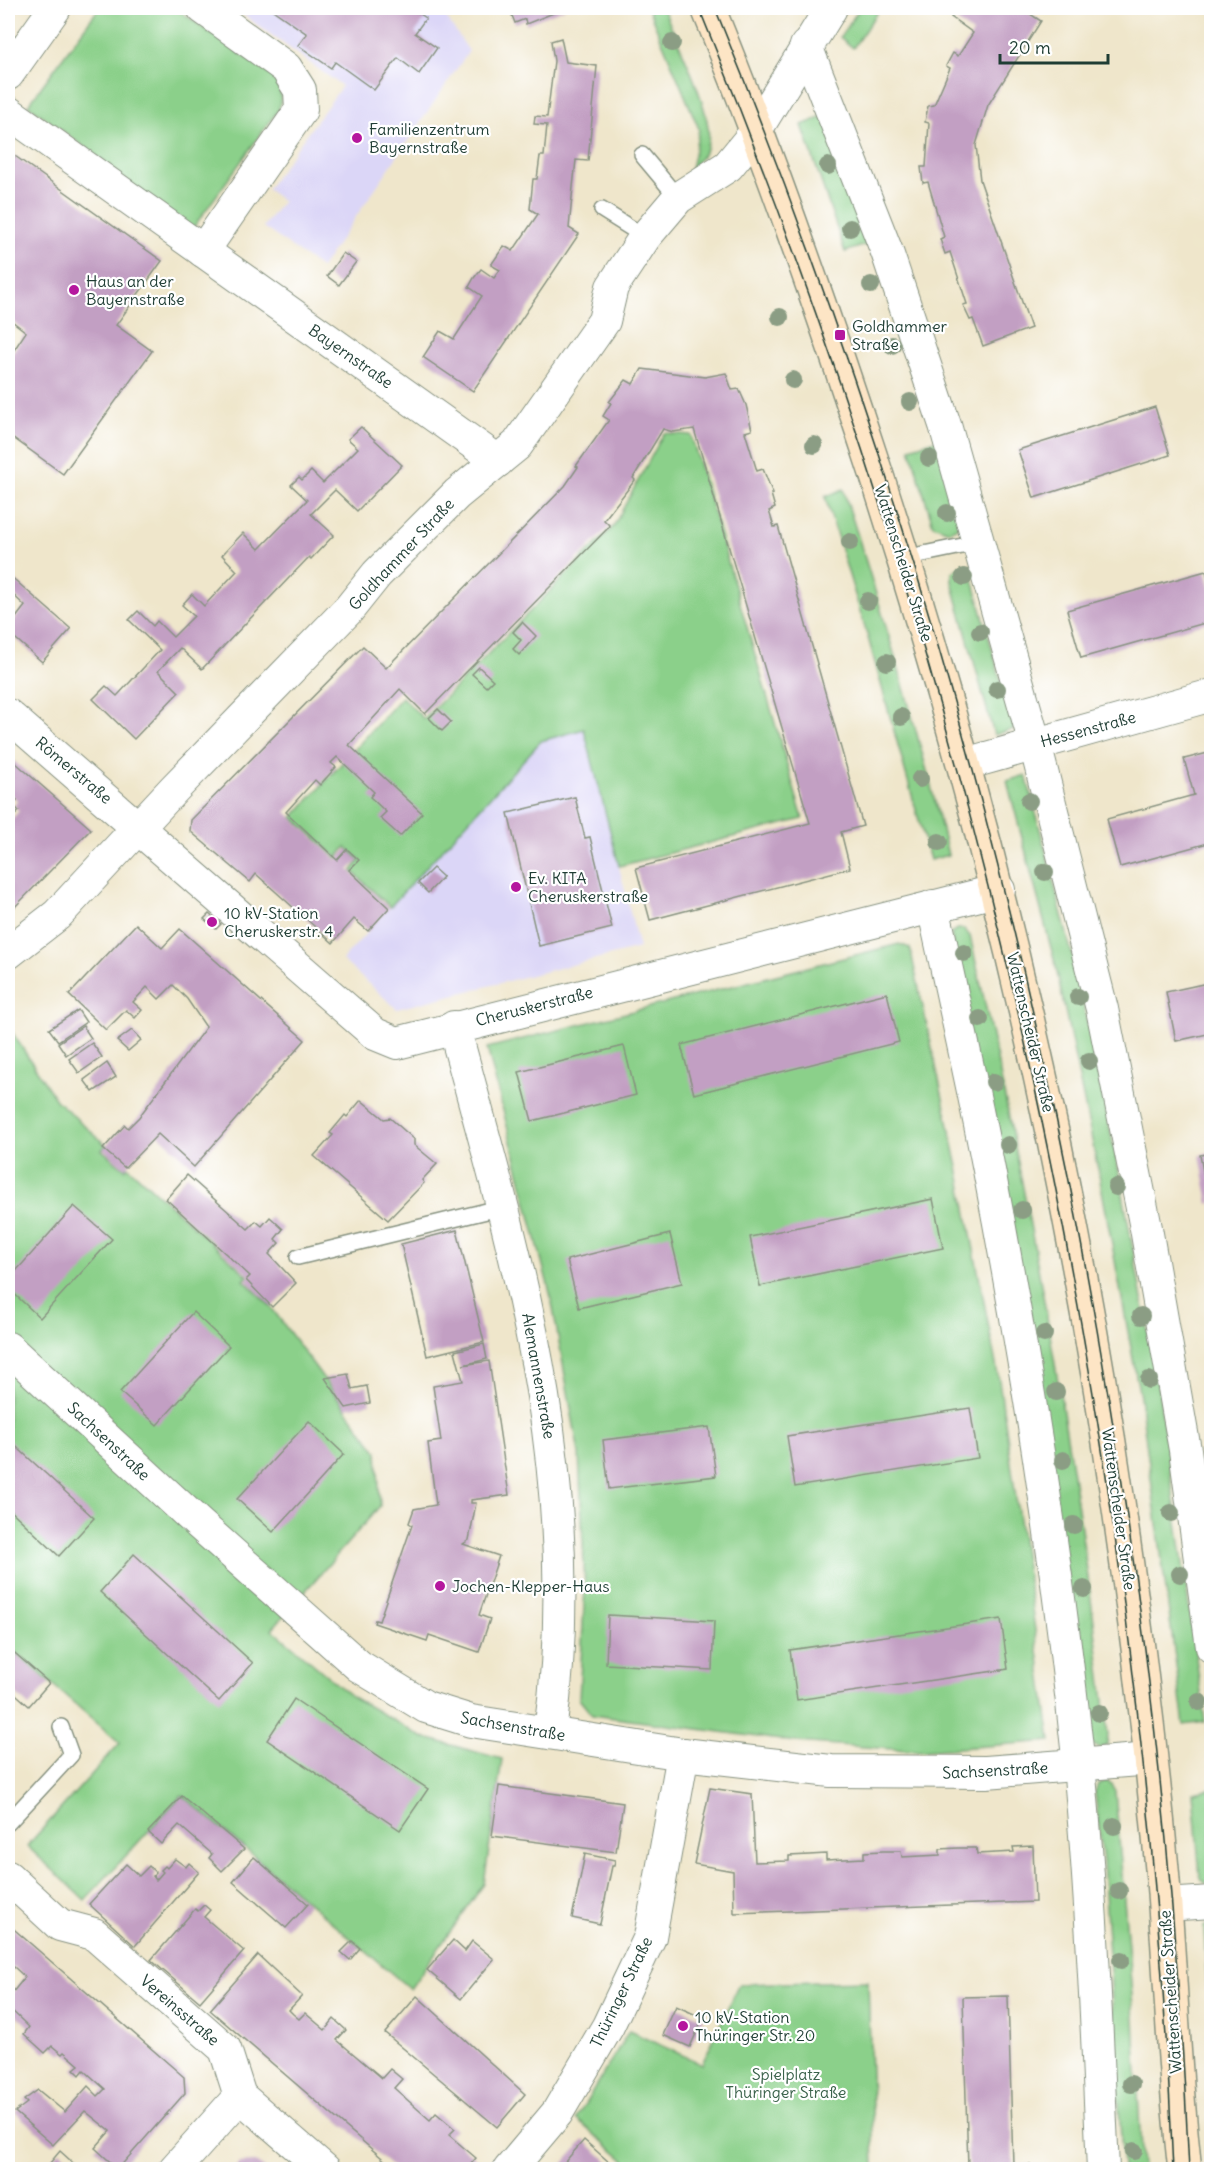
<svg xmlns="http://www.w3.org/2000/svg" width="1219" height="2177" viewBox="0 0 1219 2177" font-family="Delius,sans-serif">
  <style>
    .built { fill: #dbd6f7 }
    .green { fill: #8bd08a; stroke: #55865f; stroke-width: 1.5 }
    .building { fill: #c29fc3 }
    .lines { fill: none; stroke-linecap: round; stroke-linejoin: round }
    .lane-casing { stroke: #879280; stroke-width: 18 }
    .street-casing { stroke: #879280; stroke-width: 34 }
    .secondary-casing { stroke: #879280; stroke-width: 36 }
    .lane { stroke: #fff; stroke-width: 15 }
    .street { stroke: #fff; stroke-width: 32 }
    .secondary { stroke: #fde5c5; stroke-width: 33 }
    .tram { stroke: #1f3d34; stroke-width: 1.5 }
    .tree { fill: #8b9d84 }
    .poi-dot { fill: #b5179e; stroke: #fff; stroke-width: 2 }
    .labels { text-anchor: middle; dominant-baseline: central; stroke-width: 4.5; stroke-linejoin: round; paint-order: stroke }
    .poi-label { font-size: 16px; fill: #1f3d34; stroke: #fff; text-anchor: start }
    .street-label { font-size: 16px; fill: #1f3d34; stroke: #fff }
    .park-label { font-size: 16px; fill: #3a624a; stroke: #fff }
  </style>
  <rect width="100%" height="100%" fill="#fff"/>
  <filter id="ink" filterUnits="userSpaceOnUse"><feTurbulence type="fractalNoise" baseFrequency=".0167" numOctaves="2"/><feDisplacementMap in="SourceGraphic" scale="12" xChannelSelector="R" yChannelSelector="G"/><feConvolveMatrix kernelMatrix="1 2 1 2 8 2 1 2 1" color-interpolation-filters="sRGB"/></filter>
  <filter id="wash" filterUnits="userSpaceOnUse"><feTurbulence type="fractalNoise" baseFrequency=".008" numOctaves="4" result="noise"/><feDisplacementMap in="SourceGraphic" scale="24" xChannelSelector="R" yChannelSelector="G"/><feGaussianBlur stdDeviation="1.35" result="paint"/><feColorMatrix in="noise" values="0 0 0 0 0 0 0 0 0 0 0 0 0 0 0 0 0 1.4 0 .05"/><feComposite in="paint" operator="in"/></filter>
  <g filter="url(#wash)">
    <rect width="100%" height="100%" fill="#efe6cb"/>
    <g class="built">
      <polygon points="234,8 440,8 469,51 321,268 263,227 283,201 267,189 342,86"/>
      <polygon points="585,729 639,948 397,1009 342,960 541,741"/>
    </g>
    <g class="green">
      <path d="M99,8H175L275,78C281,89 282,97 279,109L188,235L103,161L28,105Z"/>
      <path d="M648,8H663C675,37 714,113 708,142C706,153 698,162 691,169L699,129Z"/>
      <polygon points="860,8 880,8 853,48 840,37"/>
      <polygon points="825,116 871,243 845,252 802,125"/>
      <polygon points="664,433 691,435 803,819 619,866 584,729 541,741 390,907 352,871 360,860 346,847 337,858 293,817 402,697 424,719 613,527"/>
      <polygon points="939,439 960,526 949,531 933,525 910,448"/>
      <path d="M843,489C882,610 919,731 948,855L930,860L867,634L825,497Z"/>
      <polygon points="966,567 972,576 1014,729 994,735 952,582 952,573 958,568"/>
      <polygon points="1026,775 1074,962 1118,1167 1159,1393 1205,1722 1184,1725 1140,1397 1099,1174 1056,967 1007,781"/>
      <path d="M957,929H964L970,936C1030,1200 1077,1466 1108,1735L1107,1745L1100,1748L1092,1746L951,933Z"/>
      <polygon points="899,944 910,948 958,1167 999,1380 1051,1741 920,1751 796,1742 592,1715 579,1699 585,1587 579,1454 551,1297 487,1048"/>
      <polygon points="8,1026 56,1100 106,1145 102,1150 125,1169 127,1166 248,1276 244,1280 271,1307 377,1451 380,1506 272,1629 351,1696 422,1737 502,1759 484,1884 410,1989 182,1795 85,1900 27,1846 120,1743 8,1646"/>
      <polygon points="1106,1781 1112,1784 1115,1791 1134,2019 1142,2169 1123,2169 1103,1862 1095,1792 1098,1784"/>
      <polygon points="1211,1789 1212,1883 1205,1883 1200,1877 1193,1792"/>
      <polygon points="1211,1923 1211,2050 1204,1927"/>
      <polygon points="868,1981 874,2169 635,2169 576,2119 629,2031 702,2064 739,1984"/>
    </g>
    <g id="blocks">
      <g class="building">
        <polygon points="270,8 411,8 426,18 415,33 437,48 419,74 398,58 374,90 335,62 331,68 298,45 307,34"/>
        <polygon points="509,8 566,8 526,24 525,19 515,23"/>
        <polygon points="958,8 990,10 1021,8 1041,21 988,105 976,145 980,180 1031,328 983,346 973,319 970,320 963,305 967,304 950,252 945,254 940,239 944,237 928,182 923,183 921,167 926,167 929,123 925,122 928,106 934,105 950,68 946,66 953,53 958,56 973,33 951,17"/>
        <polygon points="561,38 566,62 597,66 588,161 576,160 573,187 569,228 579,234 473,391 423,357 440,331 454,339 482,296 469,287 474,278 481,269 494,278 500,270 491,265 504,246 513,251 538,214 530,209 533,179 537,179 540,156 544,156 547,125 534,124 535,116 547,117 554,61 551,41"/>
        <polygon points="8,151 162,261 116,325 152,351 63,474 8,434 8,359 26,332 8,318"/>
        <polygon points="343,253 356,262 339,285 327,276"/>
        <polygon points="642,369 705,377 726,373 732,390 739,389 746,405 752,430 745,432 757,471 763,469 773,494 771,494 775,508 769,511 774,527 778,526 863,826 841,832 850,868 650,920 636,868 810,823 694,429 673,432 663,429 633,478 635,480 604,520 610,526 425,714 400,689 349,745 422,813 400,836 380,818 386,812 370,797 374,792 337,757 331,763 336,767 320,785 315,780 286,812 337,860 347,849 359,860 349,870 389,908 368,931 354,919 333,943 256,874 250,882 190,831 191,820 363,646 386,668 565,486 578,467 576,466 609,420 603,416 611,403 609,402 626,380 633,384"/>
        <polygon points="1155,407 1170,455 1034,498 1018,450"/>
        <polygon points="361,427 402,465 357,511 335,490 311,514 334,535 311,559 309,557 202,669 180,648 158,671 179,692 134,739 93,699 106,686 117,696 160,650 129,620 138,611 153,626 157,621 173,637 194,616 182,605 192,594 204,606 237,571 222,555 243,533 259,549 307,500 291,485 299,477 302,480 311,471 323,483 358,448 348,439"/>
        <polygon points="1206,571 1212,591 1212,621 1081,658 1067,610"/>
        <polygon points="8,574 71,629 42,662 8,632 8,628 25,606 8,590"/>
        <polygon points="522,622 536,636 519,655 513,649 521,640 513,632"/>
        <polygon points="479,667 493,680 486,687 472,674"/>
        <polygon points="438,709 451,722 442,731 429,718"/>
        <polygon points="1212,752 1212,842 1120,867 1107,819 1194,795 1184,759"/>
        <polygon points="8,756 91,829 8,914 8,820 9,822 19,811 14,806 17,800 8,792"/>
        <polygon points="575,797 585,838 590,837 612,928 539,946 508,813"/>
        <polygon points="433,868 443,877 428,893 418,883"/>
        <polygon points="209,914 221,924 216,929 204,919"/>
        <polygon points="136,924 162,948 180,929 305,1040 194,1167 158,1134 125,1168 103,1149 125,1125 128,1128 139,1117 206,1027 187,999 173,985 159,999 147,987 133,1002 142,1010 135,1018 126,1010 106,1030 69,995"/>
        <polygon points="1212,982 1212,1033 1176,1041 1166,992"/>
        <polygon points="887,993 899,1042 694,1094 681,1045"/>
        <polygon points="78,1010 86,1022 58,1041 49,1029"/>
        <polygon points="83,1026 91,1038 66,1055 58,1043"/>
        <polygon points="132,1030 141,1040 128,1051 117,1041"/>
        <polygon points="92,1043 102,1057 79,1073 69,1059"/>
        <polygon points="624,1046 636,1095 532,1121 519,1072"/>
        <polygon points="107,1063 116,1077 93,1092 84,1080"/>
        <polygon points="361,1100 384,1119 390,1118 414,1139 414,1145 437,1164 422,1180 424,1183 388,1220 314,1156 333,1135 330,1133 345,1115 347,1117"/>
        <polygon points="1212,1153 1212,1203 1209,1204 1200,1155"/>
        <polygon points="187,1175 248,1229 256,1221 262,1226 270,1217 283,1229 275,1239 279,1243 269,1254 296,1283 272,1307 246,1280 250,1276 166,1199"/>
        <polygon points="933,1199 943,1248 760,1286 750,1237"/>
        <polygon points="74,1206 112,1239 40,1318 8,1288 8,1280"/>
        <polygon points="457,1230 484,1342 427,1356 401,1244"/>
        <polygon points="670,1234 682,1283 579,1308 567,1260"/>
        <polygon points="193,1312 229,1346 157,1425 120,1392"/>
        <polygon points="484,1344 487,1359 463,1365 489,1361 509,1495 471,1500 471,1503 476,1503 469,1540 463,1544 499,1556 479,1615 490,1619 479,1652 429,1635 427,1641 374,1623 375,1620 379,1621 412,1525 409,1523 414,1509 436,1505 428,1443 441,1441 433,1386 463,1381 455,1351"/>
        <polygon points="348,1374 352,1389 367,1386 370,1403 346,1408 325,1378"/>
        <polygon points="970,1408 978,1458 795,1487 787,1436"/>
        <polygon points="309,1421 344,1454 273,1532 237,1499"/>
        <polygon points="709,1427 716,1476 609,1489 603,1440"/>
        <polygon points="8,1439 94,1518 59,1556 8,1508"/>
        <polygon points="134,1554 253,1663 219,1701 100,1592"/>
        <polygon points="608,1615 714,1621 712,1670 606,1664"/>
        <polygon points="1001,1619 1008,1669 797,1700 790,1650"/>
        <polygon points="8,1647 49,1683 29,1706 8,1687"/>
        <polygon points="294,1699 428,1789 400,1830 267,1740"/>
        <polygon points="499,1786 623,1803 616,1852 492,1836"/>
        <polygon points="710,1788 752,1794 755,1862 789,1861 789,1856 809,1855 826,1854 826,1860 864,1858 864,1852 883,1851 901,1851 902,1857 940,1855 940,1849 958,1848 976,1848 977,1854 1014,1852 1013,1847 1033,1846 1035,1902 734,1913 733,1871 694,1864"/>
        <polygon points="182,1796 244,1849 222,1871 209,1858 212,1854 179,1825 161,1844 148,1832"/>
        <polygon points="585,1854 615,1860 614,1866 612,1866 600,1924 572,1918"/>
        <polygon points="254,1857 308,1904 286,1928 233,1882"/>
        <polygon points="175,1859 186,1867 189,1863 199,1872 135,1946 89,1904 126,1864 139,1876 149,1866 156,1873 153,1876 156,1880 163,1872 161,1870 165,1866 167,1868"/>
        <polygon points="204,1905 210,1910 204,1917 244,1951 200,2002 151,1960 195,1909 198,1911"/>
        <polygon points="8,1924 184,2077 185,2093 118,2169 95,2148 110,2131 85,2111 53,2145 15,2112 27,2103 24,2100 38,2090 65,2112 88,2086 98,2096 105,2089 84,2070 80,2075 74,2069 79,2065 64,2052 62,2054 52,2046 45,2053 24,2034 29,2027 8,2007 8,1998 25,1977 14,1967 8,1974"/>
        <polygon points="453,1940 465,1951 472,1941 494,1959 461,1999 427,1970"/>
        <polygon points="352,1941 360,1948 350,1960 341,1952"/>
        <polygon points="258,1955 302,1996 289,2010 293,2014 299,2019 305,2013 325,2030 334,2019 346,2030 337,2040 382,2078 390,2069 402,2079 394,2088 430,2120 436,2113 455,2129 449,2135 476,2158 466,2170 396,2170 210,2010"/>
        <polygon points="417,1996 525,2094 497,2127 385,2033"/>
        <polygon points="1008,1996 1013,2165 1030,2165 1030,2170 968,2167 963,1997"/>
        <polygon points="676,2006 703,2018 690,2047 663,2035"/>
        <polygon points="584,2140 618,2170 569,2170 563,2164"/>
        <polygon points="60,2151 81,2170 44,2170"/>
        <polygon points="256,2162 265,2170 233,2170 239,2163"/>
      </g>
    </g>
  </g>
  <g filter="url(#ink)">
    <use href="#blocks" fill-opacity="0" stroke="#879280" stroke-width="1.5"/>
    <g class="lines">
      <defs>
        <g id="lane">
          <polyline points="642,155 678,198"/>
          <polyline points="602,210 645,237"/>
          <polyline points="904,558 977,543"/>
          <polyline points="298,1257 503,1207"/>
          <polyline points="8,1823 71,1755 61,1727"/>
        </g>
        <g id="street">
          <polyline points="203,8 286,68 300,90 301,110 203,251"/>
          <polyline points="806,46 887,252 945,425 1035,744 1102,1009 1146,1228 1185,1450 1212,1647"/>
          <polyline points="8,74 55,8"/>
          <polyline points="8,112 498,461"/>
          <polyline points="8,715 375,1034 397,1043 999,890"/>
          <polyline points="965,764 1212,695"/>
          <path d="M933,906C952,994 972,1082 989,1170C1027,1367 1058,1567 1079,1766C1092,1900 1097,2035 1103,2170"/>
          <polyline points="8,953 57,915 174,789 349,609 377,574 457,494 517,445 604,321 612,287 645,237 678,198 728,166 751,138 831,8"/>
          <path d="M454,1027C519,1265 585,1483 550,1732"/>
          <polyline points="8,1348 197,1522 359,1666 426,1707 471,1721 683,1754 831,1771 986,1772 1151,1759"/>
          <polyline points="8,1877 60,1925 94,1934 225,2049 240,2096 325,2170"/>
          <polyline points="1165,1905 1212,1902"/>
          <polyline points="174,2170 240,2096"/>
          <polyline points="509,2170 557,2113 608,2026 650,1937 683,1754"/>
        </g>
        <path id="secondary" d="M708,8C770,159 824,314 875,470C986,810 1066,1148 1118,1502C1136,1624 1151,1746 1162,1869C1171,1969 1173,2070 1185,2170"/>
      </defs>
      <use href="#lane" class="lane-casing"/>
      <use href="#street" class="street-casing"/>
      <use href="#secondary" class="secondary-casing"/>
      <use href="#lane" class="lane"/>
      <use href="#street" class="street"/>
      <use href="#secondary" class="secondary"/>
      <g class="tram">
        <path d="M699,8C982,694 1142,1428 1173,2170"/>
        <path d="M715,8C997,694 1156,1428 1189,2170"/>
      </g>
    </g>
    <g class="tree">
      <circle cx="672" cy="43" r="9"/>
      <circle cx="828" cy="166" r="9"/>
      <circle cx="850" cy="228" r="9"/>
      <circle cx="871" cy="285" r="9"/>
      <circle cx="780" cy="317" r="9"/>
      <circle cx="892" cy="345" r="9"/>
      <circle cx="793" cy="380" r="9"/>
      <circle cx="910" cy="402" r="9"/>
      <circle cx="814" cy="445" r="9"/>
      <circle cx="929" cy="458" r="9"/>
      <circle cx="947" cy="513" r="9"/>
      <circle cx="850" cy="542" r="9"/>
      <circle cx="964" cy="577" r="9"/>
      <circle cx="868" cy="601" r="9"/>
      <circle cx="980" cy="632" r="9"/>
      <circle cx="887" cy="662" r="9"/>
      <circle cx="997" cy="689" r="9"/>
      <circle cx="901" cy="717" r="9"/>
      <circle cx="920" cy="779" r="9"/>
      <circle cx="1029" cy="801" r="9"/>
      <circle cx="939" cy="842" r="9"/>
      <circle cx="1045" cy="872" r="9"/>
      <circle cx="964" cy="953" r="9"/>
      <circle cx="1078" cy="997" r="9"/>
      <circle cx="980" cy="1019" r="9"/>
      <circle cx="1089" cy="1061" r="9"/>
      <circle cx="994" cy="1082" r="9"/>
      <circle cx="1008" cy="1145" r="9"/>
      <circle cx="1116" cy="1187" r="9"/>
      <circle cx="1022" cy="1210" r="9"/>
      <circle cx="1141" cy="1316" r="9"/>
      <circle cx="1044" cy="1334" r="9"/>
      <circle cx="1149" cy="1380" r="9"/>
      <circle cx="1056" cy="1392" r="9"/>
      <circle cx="1063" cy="1460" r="9"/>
      <circle cx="1171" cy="1513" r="9"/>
      <circle cx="1074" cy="1525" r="9"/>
      <circle cx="1180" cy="1574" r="9"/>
      <circle cx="1084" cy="1589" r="9"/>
      <circle cx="1199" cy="1702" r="9"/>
      <circle cx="1099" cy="1713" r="9"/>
      <circle cx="1114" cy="1826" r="9"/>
      <circle cx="1119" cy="1891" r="9"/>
      <circle cx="1121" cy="1960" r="9"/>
      <circle cx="1131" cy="2084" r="9"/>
      <circle cx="1134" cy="2151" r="9"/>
    </g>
  </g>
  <g class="poi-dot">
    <circle cx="357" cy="138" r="6"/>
    <circle cx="74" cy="290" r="6"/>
    <rect x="834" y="329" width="12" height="12" rx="3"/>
    <circle cx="516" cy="887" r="6"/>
    <circle cx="212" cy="922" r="6"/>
    <circle cx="440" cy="1586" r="6"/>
    <circle cx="683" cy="2026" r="6"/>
  </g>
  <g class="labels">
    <g class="poi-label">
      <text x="369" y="129">Familienzentrum<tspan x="369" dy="18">Bayernstraße</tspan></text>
      <text x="86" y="281">Haus an der<tspan x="86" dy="18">Bayernstraße</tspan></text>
      <text x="852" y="326">Goldhammer<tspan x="852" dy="18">Straße</tspan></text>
      <text x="528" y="878">Ev. KITA<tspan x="528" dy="18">Cheruskerstraße</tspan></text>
      <text x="224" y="913">10 kV-Station<tspan x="224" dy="18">Cheruskerstr. 4</tspan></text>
      <text x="452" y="1586">Jochen-Klepper-Haus</text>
      <text x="695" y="2017">10 kV-Station<tspan x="695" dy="18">Thüringer Str. 20</tspan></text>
    </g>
    <g class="street-label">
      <text transform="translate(351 356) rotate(35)">Bayernstraße</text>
      <text transform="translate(401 554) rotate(-47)">Goldhammer Straße</text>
      <text transform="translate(904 563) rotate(73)">Wattenscheider Straße</text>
      <text transform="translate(1088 729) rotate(-15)">Hessenstraße</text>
      <text transform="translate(74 770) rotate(40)">Römerstraße</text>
      <text transform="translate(534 1006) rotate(-14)">Cheruskerstraße</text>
      <text transform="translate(1031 1032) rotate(77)">Wattenscheider Straße</text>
      <text transform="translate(539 1376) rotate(80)">Alemannenstraße</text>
      <text transform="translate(109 1441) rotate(43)">Sachsenstraße</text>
      <text transform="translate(1119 1509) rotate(82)">Wattenscheider Straße</text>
      <text transform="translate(513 1726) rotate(10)">Sachsenstraße</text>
      <text transform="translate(995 1770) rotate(-3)">Sachsenstraße</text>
      <text transform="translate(621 1992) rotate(-64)">Thüringer Straße</text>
      <text transform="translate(1170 1992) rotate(-94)">Wattenscheider Straße</text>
      <text transform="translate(180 2010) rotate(41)">Vereinsstraße</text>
    </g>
    <g class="park-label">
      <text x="786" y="2074">Spielplatz<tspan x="786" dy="18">Thüringer Straße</tspan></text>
    </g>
  </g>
  <rect width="1219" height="2177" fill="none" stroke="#fff" stroke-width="30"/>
  <path d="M1000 54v9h108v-9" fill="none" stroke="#1f3d34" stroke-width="3"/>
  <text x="1009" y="54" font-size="18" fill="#1f3d34" stroke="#ffffff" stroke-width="4.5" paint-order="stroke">20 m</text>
</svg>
